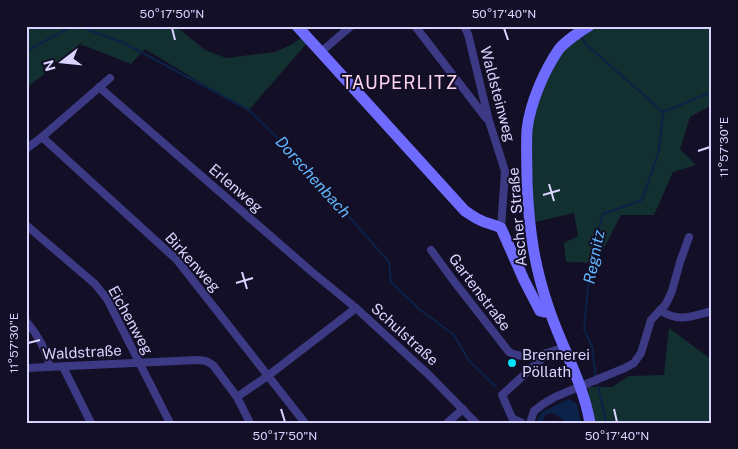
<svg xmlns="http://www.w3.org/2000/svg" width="738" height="449" viewBox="0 0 738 449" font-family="'Public Sans',sans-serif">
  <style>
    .green { fill: #12302f }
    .water { fill: #0c2248 }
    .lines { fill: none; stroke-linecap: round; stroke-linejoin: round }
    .stream { stroke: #0c2248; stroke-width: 2 }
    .street { stroke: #3d3a85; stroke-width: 8 }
    .secondary { stroke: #6f6bff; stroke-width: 11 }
    .ticks { fill: none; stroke: #d9d4ff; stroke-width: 2 }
    .poi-dot { fill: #00e5ff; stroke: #130f26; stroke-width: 2 }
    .labels { text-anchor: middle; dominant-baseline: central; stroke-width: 4; stroke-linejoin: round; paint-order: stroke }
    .street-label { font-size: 15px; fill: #d9d4ff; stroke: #130f26 }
    .poi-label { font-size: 15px; fill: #d9d4ff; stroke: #130f26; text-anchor: start }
    .water-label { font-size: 16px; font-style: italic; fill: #62b6ff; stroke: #130f26 }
    .quarter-label { font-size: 18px; letter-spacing: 1px; fill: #ffd6f0; stroke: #130f26 }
    .neatline { fill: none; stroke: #d9d4ff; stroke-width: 2 }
    .ticks-label { font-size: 12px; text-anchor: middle; fill: #d9d4ff }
  </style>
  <rect width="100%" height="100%" fill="#130f26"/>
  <g class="green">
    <polygon points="26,26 175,26 205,50 226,58 275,52 293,44 303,36 308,42 248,111 145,49 131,64 83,45 26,88"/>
    <polygon points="585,26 712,26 712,105 690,117 680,149 696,165 673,172 654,215 621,215 596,263 566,262 564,243 578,236 574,213 531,223 525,150 546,68"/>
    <polygon points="669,328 712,360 712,423 592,423 588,387 612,387 629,376 664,375"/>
  </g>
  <polygon class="water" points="569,399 577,404 581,423 564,423 564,420 552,413 545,415 542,423 536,423 542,412"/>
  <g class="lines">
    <g class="stream">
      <polyline points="78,26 124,43 249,110 295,155 389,262 391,282 419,309 454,335 469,361 495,386"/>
      <polyline points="581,37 588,46 662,111"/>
      <polyline points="26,51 73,26"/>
      <polyline points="596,378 592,347 584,329 591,256 603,214 642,200 659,151 663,112 712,92"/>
      <polyline points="597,382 605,417 606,423"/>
    </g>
    <g class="street">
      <polyline points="415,26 486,118"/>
      <polyline points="464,26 468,34 489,121 505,171 501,228"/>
      <polyline points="321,52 351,26"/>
      <polyline points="99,87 312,272 356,308 430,376 476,423"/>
      <polyline points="42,137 177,260 305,423"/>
      <polyline points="26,149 42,137 110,78"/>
      <polyline points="26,225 95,284 107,299 170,423"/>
      <path d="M431,250L453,280L509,352C526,361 547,354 564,347"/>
      <path d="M660,310C678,323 692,316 712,311"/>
      <path d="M26,321C38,335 46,349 50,367"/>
      <polyline points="63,367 91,423"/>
      <polyline points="26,368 198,360 206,361 213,365 237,397 250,423"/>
      <polyline points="237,397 269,375 356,308"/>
      <polyline points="447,423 463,409"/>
      <polyline points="522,423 512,418 502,395 547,354"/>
      <polyline points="530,423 534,411 543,404 555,397 581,386 625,368 634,363 641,353 651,320 666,304 672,291 680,262 689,237"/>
    </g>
    <g class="secondary">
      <path d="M297,26L465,211C470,214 475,218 480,220C487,224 494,224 501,228L524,280L540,311L544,312L549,311"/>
      <path d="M589,26C580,31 565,42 559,49C544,71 530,103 527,130C526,147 527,165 527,183C529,229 534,266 549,309C562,348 583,382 590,423"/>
    </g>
  </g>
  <path class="ticks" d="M172,28L175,40M504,28L508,40M698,151L710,147M549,184L554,201M543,195L560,190M242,272L247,289M236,283L253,278M28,343L40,340M281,409L285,422M614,409L617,422"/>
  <circle class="poi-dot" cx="512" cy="363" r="5"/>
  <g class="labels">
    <g class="street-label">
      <text transform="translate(498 94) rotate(75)">Waldsteinweg</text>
      <text transform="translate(236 188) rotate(41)">Erlenweg</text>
      <text transform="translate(517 217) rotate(-95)">Ascher Straße</text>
      <text transform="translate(193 262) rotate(48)">Birkenweg</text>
      <text transform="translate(480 292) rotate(53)">Gartenstraße</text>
      <text transform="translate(131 320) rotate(61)">Eichenweg</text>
      <text transform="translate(405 334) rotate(42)">Schulstraße</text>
      <text transform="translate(82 352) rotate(-3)">Waldstraße</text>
    </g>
    <g class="poi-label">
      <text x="522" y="354">Brennerei<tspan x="522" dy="17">Pöllath</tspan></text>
    </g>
    <g class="water-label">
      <text transform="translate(313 177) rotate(48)">Dorschenbach</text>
      <text transform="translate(594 257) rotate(-79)">Regnitz</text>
    </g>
    <g class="quarter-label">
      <text x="400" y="82">TAUPERLITZ</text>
    </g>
  </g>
  <rect width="738" height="449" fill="none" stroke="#130f26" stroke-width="55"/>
  <g transform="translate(62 62) rotate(254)" stroke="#130f26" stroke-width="4" paint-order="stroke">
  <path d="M0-4L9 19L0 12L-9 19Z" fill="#d9d4ff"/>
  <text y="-8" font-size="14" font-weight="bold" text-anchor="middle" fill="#d9d4ff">N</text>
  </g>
  <rect x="28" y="28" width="682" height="394" class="neatline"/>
  <g class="ticks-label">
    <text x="172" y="18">50°17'50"N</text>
    <text x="504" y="18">50°17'40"N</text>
    <text transform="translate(724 147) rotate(-90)" y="4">11°57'30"E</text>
    <text transform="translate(14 343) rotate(-90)" y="4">11°57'30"E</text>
    <text x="285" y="440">50°17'50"N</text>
    <text x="617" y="440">50°17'40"N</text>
  </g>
</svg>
